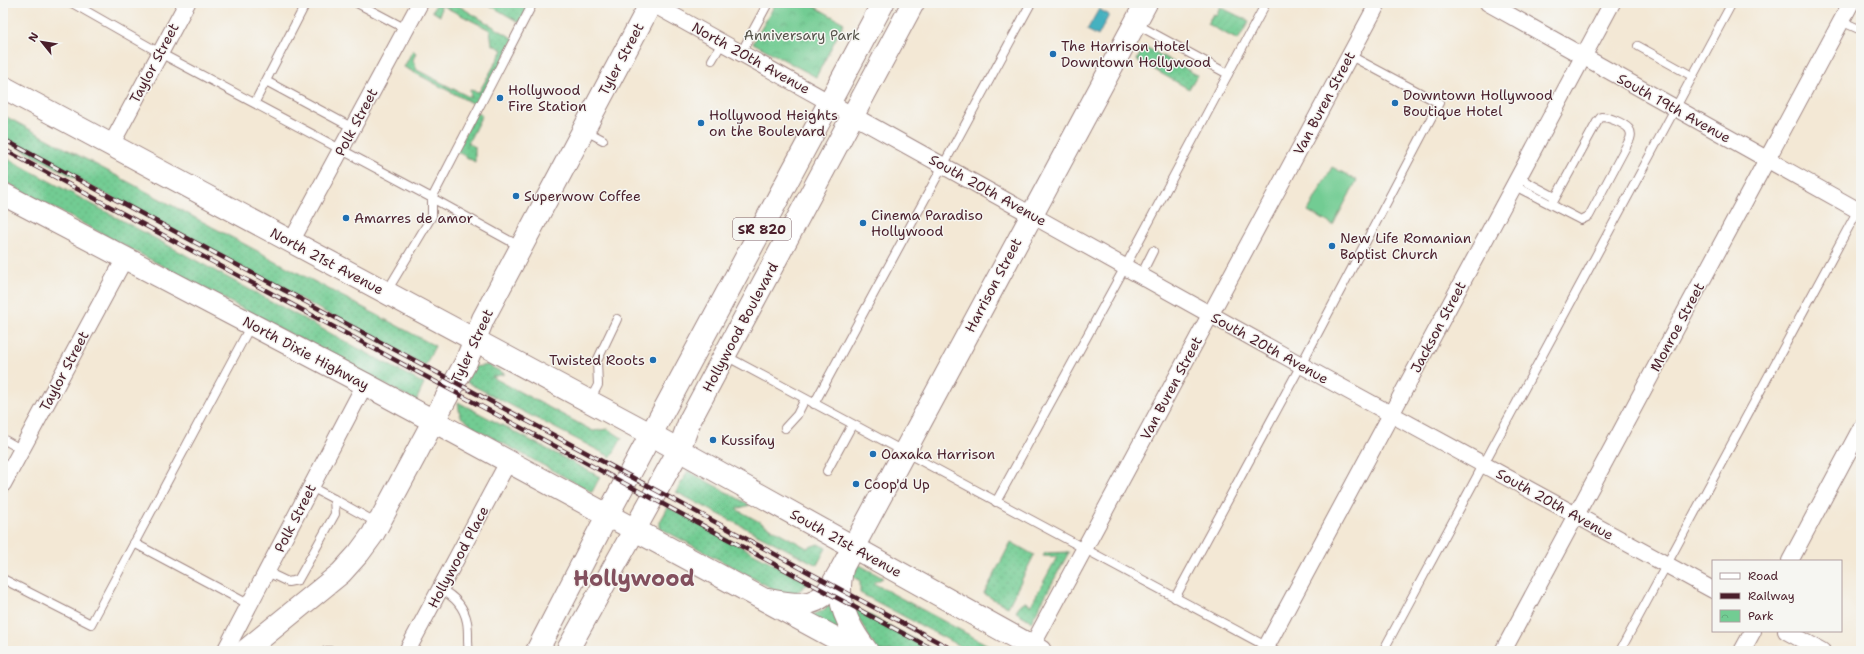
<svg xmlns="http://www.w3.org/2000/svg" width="1864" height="654" viewBox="0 0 1864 654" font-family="'Shantell Sans',sans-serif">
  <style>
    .grass { fill: url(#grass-dots); stroke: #5e765f }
    .park { fill: url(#park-crowns); stroke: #5e765f }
    .garden { fill: url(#garden-furrows); stroke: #5e765f }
    .pitch { fill: #72cc93; stroke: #5e765f }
    .water { fill: #44b1c0; stroke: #476876 }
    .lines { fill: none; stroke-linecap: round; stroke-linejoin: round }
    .service-casing { stroke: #9e8480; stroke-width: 10 }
    .minor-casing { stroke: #9e8480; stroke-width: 18 }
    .secondary-casing { stroke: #9e8480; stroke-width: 24 }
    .primary-casing { stroke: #9e8480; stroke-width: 24 }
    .service { stroke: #fff; stroke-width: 8 }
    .minor { stroke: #fff; stroke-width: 16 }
    .secondary { stroke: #fff; stroke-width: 22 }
    .primary { stroke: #fff; stroke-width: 22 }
    .rail-casing { stroke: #4a1f2b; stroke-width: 4.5 }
    .rail { stroke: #f6f6f2; stroke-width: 3; stroke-dasharray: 9; stroke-linecap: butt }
    .poi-dot { fill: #1f6fb2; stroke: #f6f6f2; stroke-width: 1.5 }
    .labels { text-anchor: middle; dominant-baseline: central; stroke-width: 3; stroke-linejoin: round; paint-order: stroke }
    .shield { fill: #f6f6f2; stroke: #7e6067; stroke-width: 1 }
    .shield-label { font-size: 13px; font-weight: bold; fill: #4a1f2b }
    .park-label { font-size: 14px; fill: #56534a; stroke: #f6f6f2 }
    .poi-label { font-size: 14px; fill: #4a1f2b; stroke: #f6f6f2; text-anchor: start }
    .street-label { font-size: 14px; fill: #4a1f2b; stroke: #f6f6f2 }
    .town-label { font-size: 22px; font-weight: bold; fill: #83505e; stroke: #f6f6f2 }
  </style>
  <defs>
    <pattern id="grass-dots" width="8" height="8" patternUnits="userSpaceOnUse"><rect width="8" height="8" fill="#72cc93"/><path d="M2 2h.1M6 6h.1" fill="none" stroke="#64af7f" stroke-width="1.8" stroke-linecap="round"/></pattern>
    <pattern id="park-crowns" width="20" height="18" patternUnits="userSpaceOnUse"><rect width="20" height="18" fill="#72cc93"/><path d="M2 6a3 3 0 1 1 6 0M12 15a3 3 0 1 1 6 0" fill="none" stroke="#64af7f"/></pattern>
    <pattern id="garden-furrows" width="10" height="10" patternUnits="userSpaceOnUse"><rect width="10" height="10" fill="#72cc93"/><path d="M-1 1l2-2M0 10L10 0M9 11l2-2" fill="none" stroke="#64af7f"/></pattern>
  </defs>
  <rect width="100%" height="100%" fill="#f6f6f2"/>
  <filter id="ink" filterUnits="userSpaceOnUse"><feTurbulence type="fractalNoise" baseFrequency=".025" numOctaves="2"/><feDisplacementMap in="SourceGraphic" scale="8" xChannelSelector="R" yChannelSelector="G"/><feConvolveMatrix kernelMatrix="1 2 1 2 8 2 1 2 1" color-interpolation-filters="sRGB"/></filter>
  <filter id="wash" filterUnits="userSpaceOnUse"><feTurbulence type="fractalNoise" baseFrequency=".012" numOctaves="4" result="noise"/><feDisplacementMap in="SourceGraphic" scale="16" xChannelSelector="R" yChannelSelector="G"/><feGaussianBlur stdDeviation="0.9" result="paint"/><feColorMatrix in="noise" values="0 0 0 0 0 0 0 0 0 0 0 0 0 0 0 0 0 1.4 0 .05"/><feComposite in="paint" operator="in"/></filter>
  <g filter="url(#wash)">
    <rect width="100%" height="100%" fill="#f3e8d5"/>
    <g class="grass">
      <polygon points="437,3 454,3 514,39 479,107 404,67 413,50 416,53 413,60 417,70 471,98 470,90 479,92 503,50 492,44 490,30 441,5 440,16 432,11"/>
      <polygon points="486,3 533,3 522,24"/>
      <polygon points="1144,46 1197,75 1189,89 1137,60"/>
      <polygon points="476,112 482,115 468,143 475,147 475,162 456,151"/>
      <polygon points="3,115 435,346 425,366 3,139"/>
      <polygon points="3,156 424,384 416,401 3,181"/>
      <polygon points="488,365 505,374 492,377 593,431 608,429 622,438 611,457 466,382 474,367"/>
      <polygon points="458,402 600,477 592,492 473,427 460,416"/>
      <polygon points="688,471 750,505 736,509 807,548 818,544 826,548 817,565 676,492"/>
      <polygon points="668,507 809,583 790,598 660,528 660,522"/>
      <polygon points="1011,542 1034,555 1008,607 984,594"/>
      <polygon points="1069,552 1031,622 1028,619 1016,612 1020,604 1025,602 1031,605 1057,557 1043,556 1045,553"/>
      <polygon points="856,563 883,578 873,583 999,651 969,651 860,593 860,581 848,574"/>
      <polygon points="833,602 844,635 809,616 822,611"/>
      <polygon points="851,605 936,651 877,651"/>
    </g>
    <polygon class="park" points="776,3 808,3 844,23 816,77 753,43"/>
    <polygon class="garden" points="1220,7 1249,21 1238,40 1207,24 1213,14 1216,15"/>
    <polygon class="pitch" points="1332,167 1357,180 1333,225 1308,211"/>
    <polygon class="water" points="1099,9 1109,15 1098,36 1087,30"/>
  </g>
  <g filter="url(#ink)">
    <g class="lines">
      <defs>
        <g id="service">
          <polyline points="72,3 160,53 432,198 432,216 387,291"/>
          <polyline points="357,3 406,29"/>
          <polyline points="1841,21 1861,30"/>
          <polyline points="1136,24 1228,74"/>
          <polyline points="1638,46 1692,76"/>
          <polyline points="741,53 768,3"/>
          <polyline points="712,60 722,43"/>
          <polyline points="266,81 353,128"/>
          <polyline points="255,102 306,3"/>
          <polyline points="584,130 603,140"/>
          <polyline points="1517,177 1555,197"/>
          <path d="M1513,185L1581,220L1589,216L1630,139C1631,136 1632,133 1629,129C1624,123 1609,117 1601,117L1597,122L1552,204"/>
          <polyline points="521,247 432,198 533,3"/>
          <polyline points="1141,275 1153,251"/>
          <polyline points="726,356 1275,651"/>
          <polyline points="590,400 598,385 597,361 617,319"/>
          <polyline points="814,404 1031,3"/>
          <polyline points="785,428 797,415 805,399"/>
          <polyline points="3,439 22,450"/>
          <polyline points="827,471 852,425"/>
          <polyline points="334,499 379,524"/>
          <polyline points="996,502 1125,267 1266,3"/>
          <polyline points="134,543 250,605"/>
          <polyline points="267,572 288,582 298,580 335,514 334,499 311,487"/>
          <polyline points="3,579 91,624 251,325"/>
          <path d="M440,589C454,596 464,606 467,622C469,632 467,642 469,651"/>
          <polyline points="1175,598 1301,365 1439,103 1349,55"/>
          <polyline points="326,651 330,651"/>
          <polyline points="1383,651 1732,3"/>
          <polyline points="1620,651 1859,208"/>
          <polyline points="1861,651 1861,650"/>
        </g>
        <g id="minor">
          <polyline points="651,3 1301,365 1713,590"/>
          <polyline points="1488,3 1861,212"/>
          <polyline points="111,145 187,3"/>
          <polyline points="291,242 420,3"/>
          <polyline points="3,484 125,258"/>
          <polyline points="1790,561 1861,428"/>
          <polyline points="1786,631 1822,651"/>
          <polyline points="1032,646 1378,3"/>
          <polyline points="225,651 365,384"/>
          <polyline points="407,651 508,462"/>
          <polyline points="1264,651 1612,3"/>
          <polyline points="1503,651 1851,3"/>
          <polyline points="1742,651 1753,631"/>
        </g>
        <g id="secondary">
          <path d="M842,569C841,575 840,582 840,588C839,609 854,635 867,651"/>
          <path d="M767,600C788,603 811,610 827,592C833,585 837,576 842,568L1146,3"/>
          <polyline points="245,651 341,573 359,553 373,534 433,422"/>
        </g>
        <g id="primary">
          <polyline points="3,87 652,435 1040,651"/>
          <polyline points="3,194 365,384 859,651"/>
          <polyline points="433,422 466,362 483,319 651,3"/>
          <polyline points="537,651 607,516 883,3"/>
          <polyline points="567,651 679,450 690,420 913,3"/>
        </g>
      </defs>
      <use href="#service" class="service-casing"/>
      <use href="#minor" class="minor-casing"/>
      <use href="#secondary" class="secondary-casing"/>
      <use href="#primary" class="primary-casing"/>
      <use href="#service" class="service"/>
      <use href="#minor" class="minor"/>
      <use href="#secondary" class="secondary"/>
      <use href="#primary" class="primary"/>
      <defs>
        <g id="rail">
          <polyline points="3,139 955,651"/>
          <polyline points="3,149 936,651"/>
        </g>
      </defs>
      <use href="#rail" class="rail-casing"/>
      <use href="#rail" class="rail"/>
    </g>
  </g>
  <g class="poi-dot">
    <circle cx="1053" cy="54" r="4"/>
    <circle cx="500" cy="98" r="4"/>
    <circle cx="1395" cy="103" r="4"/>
    <circle cx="701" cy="123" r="4"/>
    <circle cx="516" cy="196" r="4"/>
    <circle cx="346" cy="218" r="4"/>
    <circle cx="863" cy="223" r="4"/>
    <circle cx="1332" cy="246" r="4"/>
    <circle cx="653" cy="360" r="4"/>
    <circle cx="713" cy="440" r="4"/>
    <circle cx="873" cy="454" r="4"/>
    <circle cx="856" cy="484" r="4"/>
  </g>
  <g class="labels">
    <rect class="shield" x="733" y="218" width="58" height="22" rx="3"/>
    <g class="shield-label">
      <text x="762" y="229">SR 820</text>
    </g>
    <g class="park-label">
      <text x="802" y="35">Anniversary Park</text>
    </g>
    <g class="poi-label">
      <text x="1061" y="46">The Harrison Hotel<tspan x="1061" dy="16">Downtown Hollywood</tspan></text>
      <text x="508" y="90">Hollywood<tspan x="508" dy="16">Fire Station</tspan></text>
      <text x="1403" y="95">Downtown Hollywood<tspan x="1403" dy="16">Boutique Hotel</tspan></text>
      <text x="709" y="115">Hollywood Heights<tspan x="709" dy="16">on the Boulevard</tspan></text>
      <text x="524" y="196">Superwow Coffee</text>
      <text x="871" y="215">Cinema Paradiso<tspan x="871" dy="16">Hollywood</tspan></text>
      <text x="354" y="218">Amarres de amor</text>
      <text x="1340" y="238">New Life Romanian<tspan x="1340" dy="16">Baptist Church</tspan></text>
      <text x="645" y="360" text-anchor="end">Twisted Roots</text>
      <text x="721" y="440">Kussifay</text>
      <text x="881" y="454">Oaxaka Harrison</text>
      <text x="864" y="484">Coop'd Up</text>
    </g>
    <g class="street-label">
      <text transform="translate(751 58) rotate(29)">North 20th Avenue</text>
      <text transform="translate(621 59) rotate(-62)">Tyler Street</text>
      <text transform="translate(154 63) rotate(-62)">Taylor Street</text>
      <text transform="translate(1324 103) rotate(-62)">Van Buren Street</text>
      <text transform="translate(1674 108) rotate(29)">South 19th Avenue</text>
      <text transform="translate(356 122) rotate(-62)">Polk Street</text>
      <text transform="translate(988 190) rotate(29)">South 20th Avenue</text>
      <text transform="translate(327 261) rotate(28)">North 21st Avenue</text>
      <text transform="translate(993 285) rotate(-62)">Harrison Street</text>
      <text transform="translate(740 327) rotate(-62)">Hollywood Boulevard</text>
      <text transform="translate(1438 327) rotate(-62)">Jackson Street</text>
      <text transform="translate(1677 327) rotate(-62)">Monroe Street</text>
      <text transform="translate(472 346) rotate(-65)">Tyler Street</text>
      <text transform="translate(1270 348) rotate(29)">South 20th Avenue</text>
      <text transform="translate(306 353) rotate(28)">North Dixie Highway</text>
      <text transform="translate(64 371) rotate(-62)">Taylor Street</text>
      <text transform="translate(1171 388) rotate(-62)">Van Buren Street</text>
      <text transform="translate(1555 504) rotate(29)">South 20th Avenue</text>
      <text transform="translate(295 518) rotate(-63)">Polk Street</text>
      <text transform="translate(846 543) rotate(29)">South 21st Avenue</text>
      <text transform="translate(458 557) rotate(-62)">Hollywood Place</text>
    </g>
    <g class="town-label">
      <text x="634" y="578">Hollywood</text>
    </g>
  </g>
  <rect width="1864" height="654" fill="none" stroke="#f6f6f2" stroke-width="16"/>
  <rect x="1712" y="560" width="130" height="72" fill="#f6f6f2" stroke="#b1a0a2"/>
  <rect x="1720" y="573" width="20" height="6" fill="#ffffff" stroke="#b1a0a2"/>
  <text x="1748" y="580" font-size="12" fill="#4a1f2b">Road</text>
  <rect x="1720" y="593" width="20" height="6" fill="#4a1f2b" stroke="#b1a0a2"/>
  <text x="1748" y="600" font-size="12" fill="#4a1f2b">Railway</text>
  <rect x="1720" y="610" width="20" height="12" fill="url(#park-crowns)" stroke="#b1a0a2"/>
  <text x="1748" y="620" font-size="12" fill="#4a1f2b">Park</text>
  <g transform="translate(42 42) rotate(300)" stroke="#f6f6f2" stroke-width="3" paint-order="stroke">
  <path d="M0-3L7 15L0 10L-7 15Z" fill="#4a1f2b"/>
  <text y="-6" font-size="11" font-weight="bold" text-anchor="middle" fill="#4a1f2b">N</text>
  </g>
</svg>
